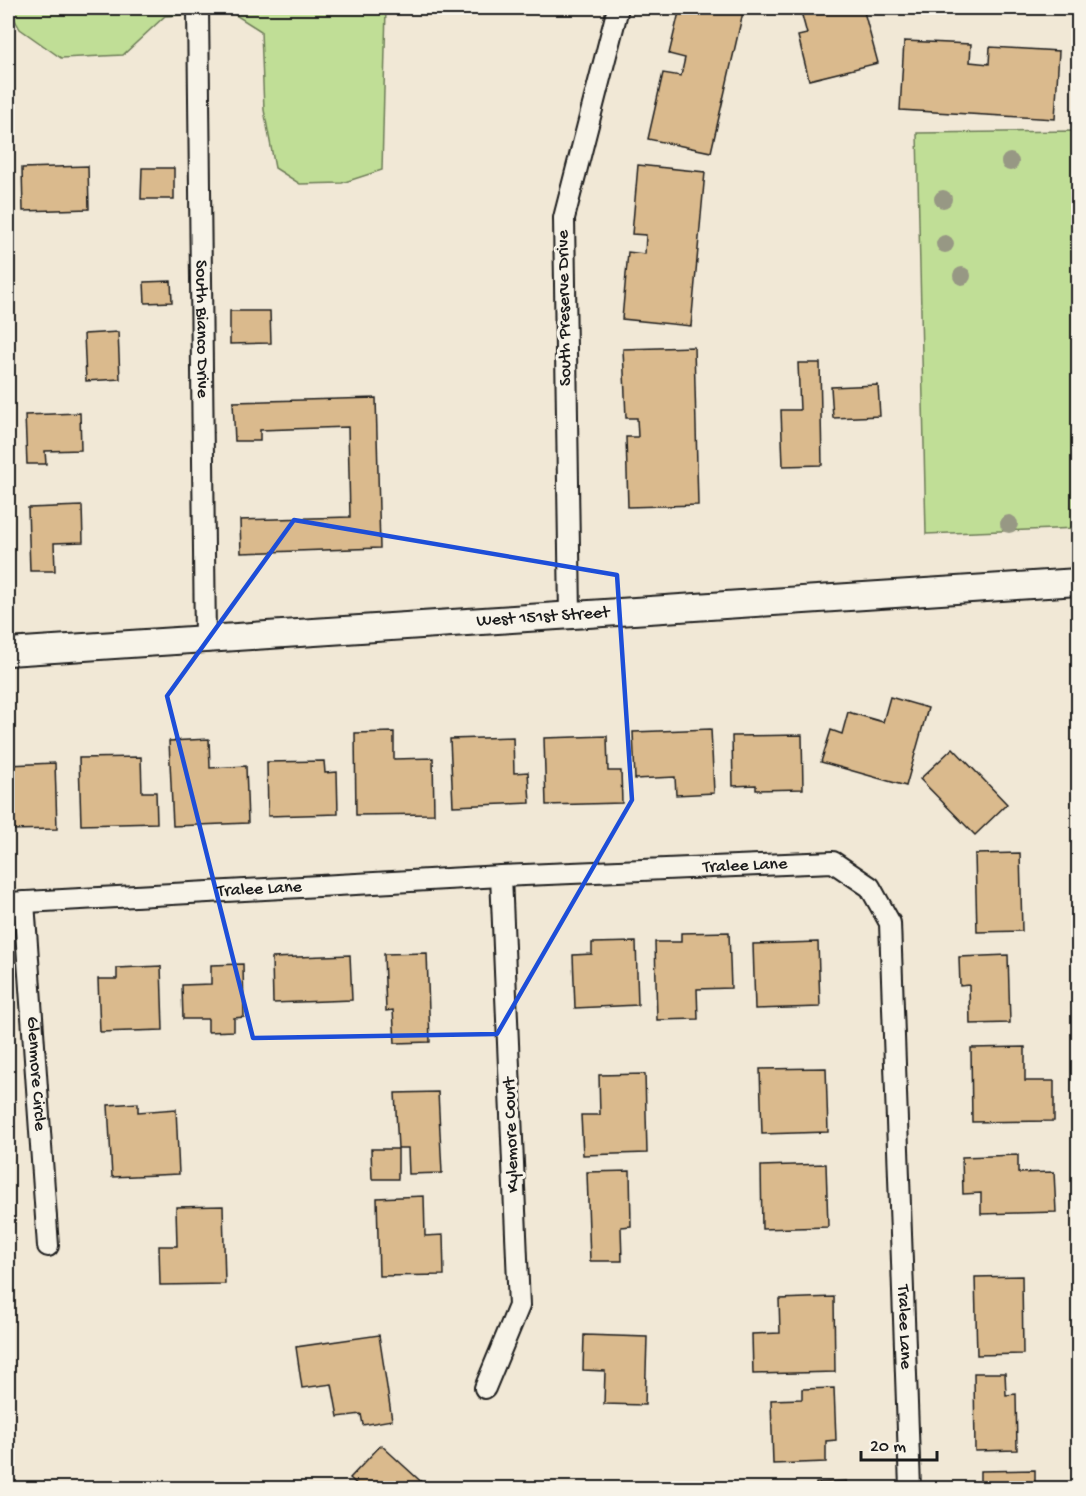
<svg xmlns="http://www.w3.org/2000/svg" width="1086" height="1496" viewBox="0 0 1086 1496" font-family="'Gochi Hand',sans-serif">
  <style>
    .green { fill: #c0de96; stroke: #6e7d59; stroke-width: 1.5 }
    .building { fill: #daba8d; stroke: #1c1c1c; stroke-width: 1.5 }
    .lines { fill: none; stroke-linecap: round; stroke-linejoin: round }
    .minor-casing { stroke: #1c1c1c; stroke-width: 24 }
    .tertiary-casing { stroke: #1c1c1c; stroke-width: 30 }
    .minor { stroke: #f7f3e8; stroke-width: 20 }
    .tertiary { stroke: #f7f3e8; stroke-width: 26 }
    .tree { fill: #979884 }
    .marked { fill: none; stroke: #1d4ed8; stroke-width: 4.5; stroke-linejoin: round }
    .labels { text-anchor: middle; dominant-baseline: central; stroke-width: 6; stroke-linejoin: round; paint-order: stroke }
    .street-label { font-size: 18px; fill: #1c1c1c; stroke: #f7f3e8 }
  </style>
  <rect width="100%" height="100%" fill="#f1e8d6"/>
  <filter id="ink" filterUnits="userSpaceOnUse"><feTurbulence type="fractalNoise" baseFrequency=".0167" numOctaves="2"/><feDisplacementMap in="SourceGraphic" scale="12" xChannelSelector="R" yChannelSelector="G"/><feConvolveMatrix kernelMatrix="1 2 1 2 8 2 1 2 1" color-interpolation-filters="sRGB"/></filter>
  <g filter="url(#ink)">
    <g class="green">
      <polygon points="8,8 386,8 382,170 342,183 300,184 275,168 264,110 261,31 231,12 165,16 123,55 61,58 20,29"/>
      <polygon points="1078,131 1078,528 926,534 917,133"/>
    </g>
    <g class="building">
      <polygon points="680,8 744,8 711,152 648,139 663,73 681,76 685,58 669,54"/>
      <polygon points="800,8 863,8 878,63 809,80 798,36 807,34"/>
      <polygon points="904,41 971,44 970,62 989,64 990,47 1059,51 1055,119 900,110"/>
      <polygon points="638,165 705,172 691,326 622,319 628,252 645,254 646,235 632,234"/>
      <polygon points="88,166 89,209 23,211 22,168"/>
      <polygon points="142,168 174,168 174,199 141,199"/>
      <polygon points="171,281 172,302 145,303 144,282"/>
      <polygon points="230,311 270,311 271,343 230,344"/>
      <polygon points="118,332 120,379 86,381 84,334"/>
      <polygon points="694,347 698,505 628,507 626,437 638,437 637,418 626,418 623,349"/>
      <polygon points="798,363 820,363 822,465 783,466 781,410 800,410"/>
      <polygon points="878,385 880,416 833,418 831,387"/>
      <polygon points="376,398 380,548 241,553 240,520 350,517 348,427 260,430 260,441 235,441 233,402"/>
      <polygon points="80,413 81,450 45,451 46,464 27,464 25,415"/>
      <polygon points="82,506 83,542 54,543 55,571 30,571 28,508"/>
      <polygon points="890,697 928,708 906,786 821,762 831,730 842,734 848,712 883,722"/>
      <polygon points="711,729 714,793 676,795 675,777 635,779 633,732"/>
      <polygon points="394,732 394,759 433,758 434,814 356,815 355,733"/>
      <polygon points="802,735 803,789 756,790 756,785 733,786 732,736"/>
      <polygon points="607,736 608,771 621,771 622,803 546,805 544,738"/>
      <polygon points="513,737 514,773 528,772 530,803 453,806 450,739"/>
      <polygon points="209,739 210,768 246,766 248,823 173,826 169,741"/>
      <polygon points="953,748 1007,804 975,835 920,779"/>
      <polygon points="141,757 142,792 156,792 157,823 81,825 79,758"/>
      <polygon points="324,761 325,773 337,772 338,814 268,816 267,762"/>
      <polygon points="55,763 57,829 8,830 8,765"/>
      <polygon points="1020,853 1022,931 977,932 975,854"/>
      <polygon points="729,932 731,988 697,989 698,1019 657,1020 655,942 681,942 681,933"/>
      <polygon points="636,942 638,1005 575,1008 573,955 592,954 592,943"/>
      <polygon points="818,942 820,1007 755,1009 753,944"/>
      <polygon points="427,953 430,1042 395,1043 393,1010 386,1011 384,954"/>
      <polygon points="350,955 352,1000 273,1003 272,958"/>
      <polygon points="1008,955 1010,1023 970,1024 969,985 960,986 959,957"/>
      <polygon points="243,964 244,1017 234,1018 234,1031 208,1032 208,1019 183,1019 182,985 211,984 211,965"/>
      <polygon points="161,966 163,1030 100,1032 98,979 117,979 117,968"/>
      <polygon points="1025,1047 1025,1081 1054,1081 1054,1121 972,1122 971,1048"/>
      <polygon points="826,1068 828,1132 762,1134 760,1069"/>
      <polygon points="645,1074 647,1153 583,1155 581,1115 600,1115 599,1075"/>
      <polygon points="438,1092 442,1173 409,1174 408,1148 398,1148 395,1093"/>
      <polygon points="138,1103 138,1112 176,1109 179,1174 112,1177 108,1105"/>
      <polygon points="371,1149 398,1149 398,1179 372,1179"/>
      <polygon points="1018,1155 1018,1173 1054,1172 1056,1212 981,1214 981,1193 963,1194 962,1157"/>
      <polygon points="826,1164 828,1227 762,1229 761,1166"/>
      <polygon points="630,1171 631,1226 621,1227 622,1261 590,1261 587,1172"/>
      <polygon points="424,1196 425,1236 443,1235 444,1275 379,1276 377,1198"/>
      <polygon points="223,1206 225,1284 160,1285 159,1246 177,1246 176,1207"/>
      <polygon points="1022,1276 1023,1354 977,1355 975,1277"/>
      <polygon points="834,1297 835,1372 753,1374 752,1334 780,1333 779,1299"/>
      <polygon points="379,1335 392,1420 363,1425 361,1414 338,1417 332,1384 302,1388 296,1347"/>
      <polygon points="584,1335 647,1337 645,1405 604,1404 605,1371 583,1370"/>
      <polygon points="974,1373 1005,1373 1006,1395 1016,1394 1017,1450 975,1451"/>
      <polygon points="834,1388 836,1440 826,1441 826,1462 773,1464 771,1400 802,1399 802,1389"/>
      <polygon points="381,1445 428,1488 361,1488 350,1478"/>
      <polygon points="1035,1470 1035,1488 980,1488 980,1471"/>
      <polygon points="847,1481 847,1488 816,1488 816,1483"/>
    </g>
    <g class="lines">
      <defs>
        <g id="minor">
          <path id="s1" d="M198,8L205,640"/>
          <polyline points="570,615 564,218 618,8"/>
          <path id="s2" d="M24,902L48,1246"/>
          <path id="s3" d="M8,903L501,876L833,862L870,887L890,923L910,1488"/>
          <polyline points="485,1388 519,1306 501,876"/>
        </g>
        <g id="tertiary">
          <path id="s4" d="M8,652L1078,582"/>
        </g>
      </defs>
      <use href="#minor" class="minor-casing"/>
      <use href="#tertiary" class="tertiary-casing"/>
      <use href="#minor" class="minor"/>
      <use href="#tertiary" class="tertiary"/>
    </g>
    <g class="tree">
      <circle cx="1010" cy="162" r="9"/>
      <circle cx="943" cy="199" r="9"/>
      <circle cx="945" cy="244" r="9"/>
      <circle cx="962" cy="276" r="9"/>
      <circle cx="1009" cy="524" r="9"/>
    </g>
  </g>
  <path class="marked" d="M294,520L617,575L632,800L497,1034L253,1038L167,696Z"/>
  <g class="labels">
    <g class="street-label">
      <text transform="translate(565 308) rotate(-91)">South Preserve Drive</text>
      <text stroke="none"><textPath href="#s1" startOffset="321">South Bianco Drive</textPath></text>
      <text stroke="none"><textPath href="#s4" startOffset="536">West 151st Street</textPath></text>
      <text stroke="none"><textPath href="#s3" startOffset="738">Tralee Lane</textPath></text>
      <text stroke="none"><textPath href="#s3" startOffset="252">Tralee Lane</textPath></text>
      <text stroke="none"><textPath href="#s2" startOffset="172">Glenmore Circle</textPath></text>
      <text transform="translate(512 1135) rotate(-92)">Kylemore Court</text>
      <text stroke="none"><textPath href="#s3" startOffset="1316">Tralee Lane</textPath></text>
    </g>
  </g>
  <rect width="1086" height="1496" fill="none" stroke="#f7f3e8" stroke-width="30"/>
  <rect x="15" y="15" width="1056" height="1466" fill="none" stroke="#1c1c1c" stroke-width="2" filter="url(#ink)"/>
  <path d="M861 1451v9h76v-9" fill="none" stroke="#1c1c1c" stroke-width="3"/>
  <text x="870" y="1451" font-size="18" fill="#1c1c1c" stroke="#f7f3e8" stroke-width="4.5" paint-order="stroke">20 m</text>
</svg>
